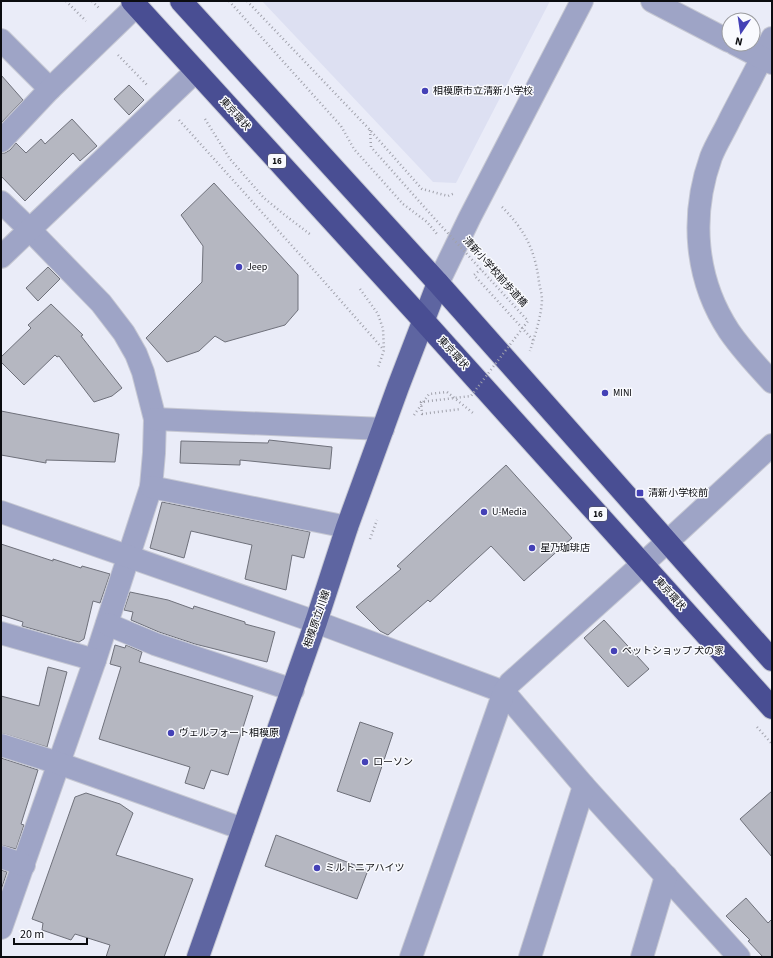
<svg xmlns="http://www.w3.org/2000/svg" width="773" height="958" viewBox="0 0 773 958" font-family="'Source Sans 3','Noto Sans JP',sans-serif">
  <style>
    .built { fill: #dde0f2 }
    .building { fill: #b5b7c1; stroke: #6f717b }
    .lines { fill: none; stroke-linecap: round; stroke-linejoin: round }
    .minor-casing { stroke: #c6c8d3; stroke-width: 24 }
    .major-casing { stroke: #c6c8d3; stroke-width: 24 }
    .highway-casing { stroke: #c6c8d3; stroke-width: 24 }
    .path { stroke: #a1a2ac; stroke-width: 2.5; stroke-dasharray: 1 3; stroke-linecap: butt }
    .minor { stroke: #9ea4c6; stroke-width: 22 }
    .major { stroke: #5e65a1; stroke-width: 22 }
    .highway { stroke: #494e93; stroke-width: 22 }
    .path-bridge { stroke: #a1a2ac; stroke-width: 2.5; stroke-dasharray: 1 3; stroke-linecap: butt }
    .poi-dot { fill: #4441b6; stroke: #f9fafe; stroke-width: 1.5 }
    .labels { text-anchor: middle; dominant-baseline: central; stroke-width: 3; stroke-linejoin: round; paint-order: stroke }
    .shield { fill: #f9fafe; stroke: #525357; stroke-width: 1 }
    .shield-label { font-size: 9px; font-weight: bold; fill: #0b0c10 }
    .poi-label { font-size: 10px; fill: #0b0c10; stroke: #f9fafe; text-anchor: start }
    .street-label { font-size: 10px; fill: #0b0c10; stroke: #f9fafe }
  </style>
  <rect width="100%" height="100%" fill="#eaecf8"/>
  <polygon class="built" points="262,1 550,1 456,183 433,182"/>
  <g class="building">
    <polygon points="1,75 23,100 1,123"/>
    <polygon points="129,85 144,100 129,115 114,99"/>
    <polygon points="72,119 97,146 80,161 73,153 25,201 1,176 1,153 5,153 10,150 16,143 26,153 41,139 45,144"/>
    <polygon points="214,183 298,275 298,310 285,325 225,342 215,336 199,351 167,362 146,338 202,282 203,246 181,215"/>
    <polygon points="48,267 60,279 38,301 26,288"/>
    <polygon points="51,304 83,335 81,336 122,388 112,396 94,402 59,356 57,357 55,355 24,385 1,362 1,357 31,328 28,325"/>
    <polygon points="1,411 119,434 115,462 46,460 46,463 1,455"/>
    <polygon points="269,440 332,447 330,469 240,460 240,465 180,463 181,441 268,443"/>
    <polygon points="506,465 572,538 524,581 491,546 430,602 428,600 388,635 380,631 356,607 401,569 397,566"/>
    <polygon points="162,502 310,532 304,558 292,555 286,590 245,579 252,545 191,531 184,558 150,548"/>
    <polygon points="1,544 53,561 53,559 81,568 82,566 110,574 100,603 93,601 84,639 79,642 22,626 23,622 1,615"/>
    <polygon points="130,592 168,600 193,609 194,606 245,622 245,624 275,632 267,662 195,644 159,632 131,620 133,612 124,610"/>
    <polygon points="604,620 649,669 628,687 584,638"/>
    <polygon points="115,645 125,648 126,645 142,652 139,662 253,696 228,775 211,770 204,789 185,783 190,767 99,739 121,667 110,664"/>
    <polygon points="48,667 67,672 47,747 1,733 1,696 39,706"/>
    <polygon points="360,722 393,733 370,802 337,791"/>
    <polygon points="1,758 38,770 21,824 24,825 16,849 1,845"/>
    <polygon points="772,791 772,857 740,819"/>
    <polygon points="86,793 120,804 133,813 116,855 193,879 164,957 106,957 110,945 75,934 71,940 42,930 43,923 32,919 75,797"/>
    <polygon points="276,835 368,870 357,899 265,866"/>
    <polygon points="1,870 7,872 1,890"/>
    <polygon points="746,898 768,923 772,919 772,957 763,957 748,941 750,940 726,916"/>
  </g>
  <g class="lines">
    <defs>
      <g id="minor">
        <polyline points="652,1 729,41"/>
        <path d="M772,38C758,66 744,92 730,119C724,132 716,144 711,157C690,216 695,279 729,331C742,350 757,366 772,382"/>
        <polyline points="1,40 50,89"/>
        <polyline points="735,44 772,63"/>
        <polyline points="1,141 50,89 136,6"/>
        <polyline points="1,202 30,230 101,303 124,333 136,354 143,372 155,419 154,453 151,487 95,660 1,928"/>
        <polyline points="1,257 196,71"/>
        <polyline points="438,283 470,217 582,1"/>
        <polyline points="155,419 383,429"/>
        <polyline points="151,487 347,527"/>
        <polyline points="1,512 316,622 504,692 584,786 739,957"/>
        <polyline points="107,624 155,644 293,690"/>
        <polyline points="1,633 95,660"/>
        <polyline points="1,745 58,763 243,829"/>
        <polyline points="1,857 24,865"/>
        <polyline points="411,957 504,692 510,683 667,542 772,445"/>
        <polyline points="530,957 584,786"/>
        <polyline points="642,957 666,876"/>
      </g>
      <polyline id="major" points="198,957 316,622 347,527 398,387 438,283"/>
      <g id="highway">
        <polyline points="132,1 423,320 772,708"/>
        <polyline points="181,1 438,283 772,660"/>
      </g>
    </defs>
    <use href="#minor" class="minor-casing"/>
    <use href="#major" class="major-casing"/>
    <use href="#highway" class="highway-casing"/>
    <g class="path">
      <polyline points="66,1 86,21"/>
      <polyline points="92,1 100,9"/>
      <polyline points="229,1 341,126 354,149 403,204 427,222 437,234"/>
      <polyline points="247,1 370,130 422,189 448,196 455,193"/>
      <polyline points="118,55 148,86"/>
      <polyline points="205,119 230,159 264,198 286,216 311,235"/>
      <polyline points="179,120 320,277 383,349"/>
      <polyline points="370,130 371,147 434,218"/>
      <path d="M502,207C525,230 535,250 539,282C540,288 542,294 542,300C541,318 535,335 530,351"/>
      <polyline points="481,269 474,275 533,340"/>
      <polyline points="360,289 378,314 383,329 384,350 378,368"/>
      <polyline points="414,415 429,394 447,392 473,413"/>
      <polyline points="370,539 377,520"/>
      <polyline points="757,727 772,744"/>
    </g>
    <use href="#minor" class="minor"/>
    <use href="#major" class="major"/>
    <use href="#highway" class="highway"/>
    <polyline class="path-bridge" points="434,218 528,321 471,396 421,402 422,414 461,409"/>
  </g>
  <g class="poi-dot">
    <circle cx="425" cy="91" r="4"/>
    <circle cx="239" cy="267" r="4"/>
    <circle cx="605" cy="393" r="4"/>
    <rect x="636" y="489" width="8" height="8" rx="2"/>
    <circle cx="484" cy="512" r="4"/>
    <circle cx="532" cy="548" r="4"/>
    <circle cx="614" cy="651" r="4"/>
    <circle cx="171" cy="733" r="4"/>
    <circle cx="365" cy="762" r="4"/>
    <circle cx="317" cy="868" r="4"/>
  </g>
  <g class="labels">
    <g class="shield">
      <rect x="268" y="154" width="18" height="14" rx="3"/>
      <rect x="589" y="507" width="18" height="14" rx="3"/>
    </g>
    <g class="shield-label">
      <text x="277" y="161">16</text>
      <text x="598" y="514">16</text>
    </g>
    <g class="poi-label">
      <text x="433" y="91">相模原市立清新小学校</text>
      <text x="247" y="267">Jeep</text>
      <text x="613" y="393">MINI</text>
      <text x="648" y="493">清新小学校前</text>
      <text x="492" y="512">U-Media</text>
      <text x="540" y="548">星乃珈琲店</text>
      <text x="622" y="651">ペットショップ 犬の家</text>
      <text x="179" y="733">ヴェルフォート相模原</text>
      <text x="373" y="762">ローソン</text>
      <text x="325" y="868">ミルトニアハイツ</text>
    </g>
    <g class="street-label">
      <text transform="translate(235 114) rotate(48)">東京環状</text>
      <text transform="translate(495 272) rotate(48)">清新小学校前歩道橋</text>
      <text transform="translate(453 353) rotate(48)">東京環状</text>
      <text transform="translate(670 594) rotate(48)">東京環状</text>
      <text transform="translate(317 619) rotate(-71)">相模原立川線</text>
    </g>
  </g>
  <rect width="773" height="958" fill="none" stroke="#0b0c10" stroke-width="4"/>
  <g transform="translate(741 32) rotate(193)"><circle r="19" fill="#f9fafe" stroke="#9a9b9f"/>
  <path d="M0-3L7 15L0 10L-7 15Z" fill="#4441b6"/>
  <text y="-6" font-size="11" font-weight="bold" text-anchor="middle" fill="#0b0c10">N</text>
  </g>
  <path d="M14 938v6h73v-6" fill="none" stroke="#0b0c10" stroke-width="2"/>
  <text x="20" y="938" font-size="12" fill="#0b0c10" stroke="#f9fafe" stroke-width="3" paint-order="stroke">20 m</text>
</svg>
